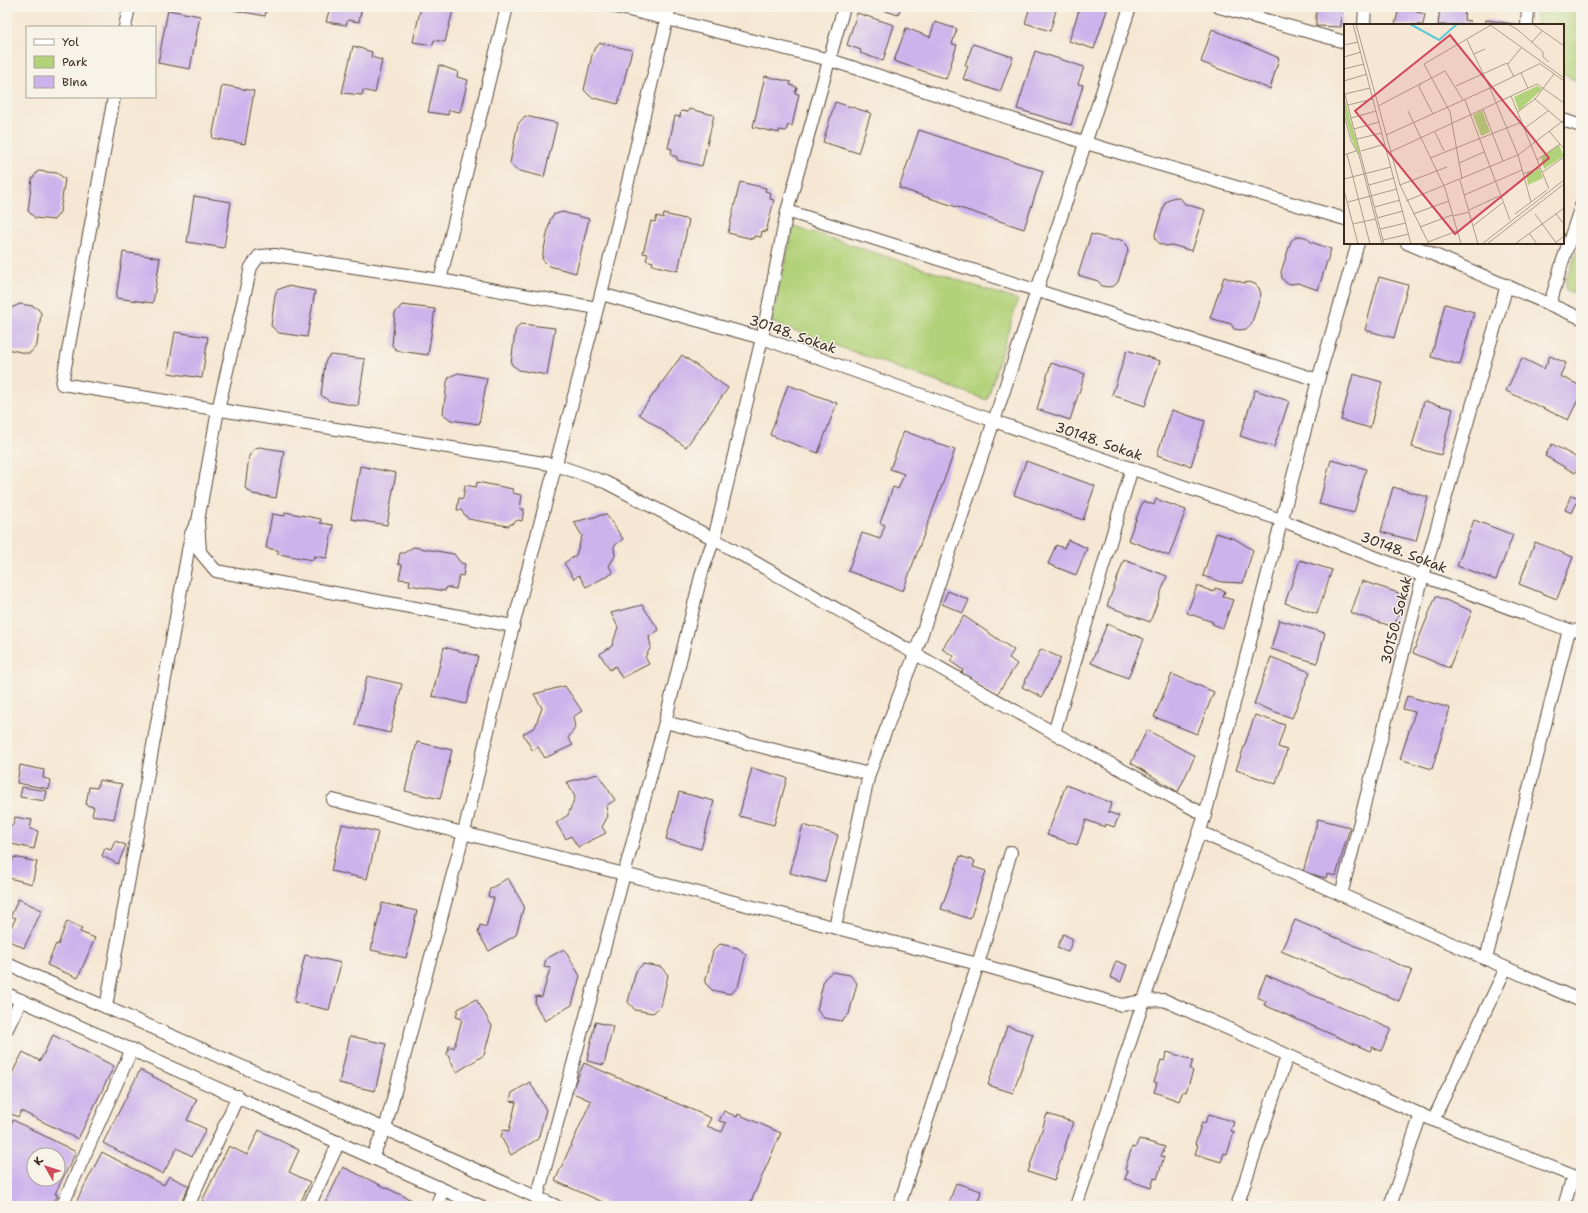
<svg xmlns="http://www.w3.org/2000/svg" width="1588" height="1213" viewBox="0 0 1588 1213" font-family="'Shantell Sans',sans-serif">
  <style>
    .green { fill: #b2d279; stroke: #767e4c }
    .building { fill: #ccb3eb; fill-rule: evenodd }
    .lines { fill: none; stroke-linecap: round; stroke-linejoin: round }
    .minor-casing { stroke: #574639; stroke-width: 14 }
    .minor { stroke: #fff; stroke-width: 12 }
    .labels { text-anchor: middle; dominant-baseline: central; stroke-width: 3; stroke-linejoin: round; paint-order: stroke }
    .street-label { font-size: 14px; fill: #3b2a1e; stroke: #f7f3e8 }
    .inset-river { fill: none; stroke: #5dc9d4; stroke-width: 2 }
    .inset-road { fill: none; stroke: #ab9b8b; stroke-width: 1 }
    .view { fill: #d1495b; fill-opacity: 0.15; stroke: #d1495b; stroke-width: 2 }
    .inset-edge { fill: none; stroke: #3b2a1e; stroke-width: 2 }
  </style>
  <rect width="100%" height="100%" fill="#f7f3e8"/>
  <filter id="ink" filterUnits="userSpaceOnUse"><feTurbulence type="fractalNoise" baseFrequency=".025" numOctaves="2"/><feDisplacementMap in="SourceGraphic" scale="8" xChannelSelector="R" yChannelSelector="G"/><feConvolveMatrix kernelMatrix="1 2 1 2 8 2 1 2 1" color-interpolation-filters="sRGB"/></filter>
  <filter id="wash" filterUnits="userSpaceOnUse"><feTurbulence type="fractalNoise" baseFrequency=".012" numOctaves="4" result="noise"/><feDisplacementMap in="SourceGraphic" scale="16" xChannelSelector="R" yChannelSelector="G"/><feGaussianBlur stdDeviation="0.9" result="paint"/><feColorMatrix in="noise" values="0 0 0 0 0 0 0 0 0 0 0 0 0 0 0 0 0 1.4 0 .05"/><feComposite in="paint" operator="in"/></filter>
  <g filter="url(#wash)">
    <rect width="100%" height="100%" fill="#f5e7d3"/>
    <g class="green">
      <polygon points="1537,7 1581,7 1581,83 1563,74 1563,25 1536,25"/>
      <polygon points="794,226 1018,300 987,400 771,322"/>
      <polygon points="1581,241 1581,296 1566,290 1566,279"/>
    </g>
    <g id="blocks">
      <g class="building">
        <polygon points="234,7 267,7 265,16 233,10"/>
        <polygon points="330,7 362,7 359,22 348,20 346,25 326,22"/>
        <polygon points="421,7 442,7 453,10 445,42 434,40 433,45 413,42"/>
        <polygon points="874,7 901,7 898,15"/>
        <polygon points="961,7 977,7 976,12"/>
        <polygon points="1030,7 1057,7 1050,31 1025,23"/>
        <polygon points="1080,7 1108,7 1094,49 1069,41"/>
        <polygon points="1316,7 1342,7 1341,27 1316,26"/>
        <polygon points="1440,7 1465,8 1464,20 1470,21 1469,25 1438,25"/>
        <polygon points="1399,8 1425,14 1423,25 1395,25"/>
        <polygon points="168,10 200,16 190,69 158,63"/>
        <polygon points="857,13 894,25 883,61 860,53 861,50 847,45"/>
        <polygon points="1486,20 1514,24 1514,25 1485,25"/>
        <polygon points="935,22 957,29 952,44 957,45 946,79 894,61 906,28 930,37"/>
        <polygon points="1212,29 1279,58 1270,89 1201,62"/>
        <polygon points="600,43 632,50 618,104 591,97 584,90 593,51"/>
        <polygon points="973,44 1013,57 1000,92 963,79 968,66 965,65"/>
        <polygon points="353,46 372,52 371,57 382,60 375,93 363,90 362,95 342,93"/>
        <polygon points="1035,51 1084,67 1078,84 1083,85 1071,125 1017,109"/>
        <polygon points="439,65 458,72 457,77 468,80 460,112 449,110 448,115 428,112"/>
        <polygon points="765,76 791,82 790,85 797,87 795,93 799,94 792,126 788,125 786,131 779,130 779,133 753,127"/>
        <polygon points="222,85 254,91 245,144 212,138"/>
        <polygon points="835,102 871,113 858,153 823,142"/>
        <polygon points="689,109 714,115 702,166 677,160 677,157 671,155 672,149 668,148 675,116 680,117 681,111 688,112"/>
        <polygon points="525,116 557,123 544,177 516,170 510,163 518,124"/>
        <polygon points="919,130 1043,171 1024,229 899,188"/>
        <polygon points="38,171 57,173 65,179 60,212 54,220 35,218 28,211 32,179"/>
        <polygon points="740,182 766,188 765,191 771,193 770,199 774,200 766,232 762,231 761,237 754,236 753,239 728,233"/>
        <polygon points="194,196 231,202 224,248 187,242"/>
        <polygon points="1175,197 1181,199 1185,204 1205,210 1192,251 1172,245 1166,246 1160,244 1156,240 1155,234 1165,203 1169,199"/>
        <polygon points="562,212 589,219 576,273 549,266 542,259 550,220 553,215"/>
        <polygon points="664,214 689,220 678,271 652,265 653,262 646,260 648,254 643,253 651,221 655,222 657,216 663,218"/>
        <polygon points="1091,234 1112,240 1118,239 1123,241 1127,245 1128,251 1118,282 1114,286 1108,287 1102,286 1098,281 1078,275"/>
        <polygon points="1301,236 1307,238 1311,242 1331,249 1318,290 1298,283 1292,284 1286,283 1282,278 1281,272 1291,241 1296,237"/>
        <polygon points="123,252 160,258 153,303 116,298"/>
        <polygon points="1224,277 1244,283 1249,282 1255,284 1259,288 1261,294 1251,325 1246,329 1240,330 1234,329 1231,324 1210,318"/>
        <polygon points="1379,277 1408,285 1394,338 1365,330"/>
        <polygon points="287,286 315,291 307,337 279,333 271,326 275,295 277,290"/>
        <polygon points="20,304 33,306 38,309 41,313 37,345 30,353 25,353 7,349 8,312 11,308"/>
        <polygon points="1445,304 1474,312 1460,365 1431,357"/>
        <polygon points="402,305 435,309 428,355 400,351 395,349 392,345 395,313"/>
        <polygon points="521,324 555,328 547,375 519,370 511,364 515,332 517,327"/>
        <polygon points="175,332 208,337 202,378 168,373"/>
        <polygon points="1127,350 1160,361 1145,406 1112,395"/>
        <polygon points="331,355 365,359 358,406 329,401 321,395 325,363 327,358"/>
        <polygon points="682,355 728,388 686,447 639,414"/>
        <polygon points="1550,356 1566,363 1560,376 1581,386 1581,394 1568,420 1506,391 1522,358 1544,369"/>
        <polygon points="1051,363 1085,374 1070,420 1037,409"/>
        <polygon points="458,373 487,378 479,424 451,420 443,414 447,382 449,377"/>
        <polygon points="1353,374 1382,382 1370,428 1341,420"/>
        <polygon points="788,385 837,403 818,453 770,435"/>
        <polygon points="1255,390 1289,401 1274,447 1240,436"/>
        <polygon points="1424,401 1453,409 1441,455 1412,447"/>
        <polygon points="1172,410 1205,421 1191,466 1157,455"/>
        <polygon points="904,431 955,450 903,591 848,571 862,533 880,539 885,525 880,523 893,487 898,489 904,474 890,469"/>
        <polygon points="1552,444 1581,460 1581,464 1575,473 1545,456"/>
        <polygon points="260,447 284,451 276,498 253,494 245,488 249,456 255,448"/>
        <polygon points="1331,460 1366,469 1354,513 1319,504"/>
        <polygon points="1026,461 1095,486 1083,520 1014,495"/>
        <polygon points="360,466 396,473 387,525 351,519"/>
        <polygon points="477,482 513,489 512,493 522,495 520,509 524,509 522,521 518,520 508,526 468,519 461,510 457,510 459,498 463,499 465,485 476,487"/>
        <polygon points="1393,487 1428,497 1416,541 1381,532"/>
        <polygon points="1571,495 1579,498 1572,513 1565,510"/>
        <polygon points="1156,499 1186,510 1169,556 1128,540 1143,501 1154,505"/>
        <polygon points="285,512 321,519 320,523 333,525 327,558 314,556 313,560 278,554 278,550 266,548 272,514 285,516"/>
        <polygon points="606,514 623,539 614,546 615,556 609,566 613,573 586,587 579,575 574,579 564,563 576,555 582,536 574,522"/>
        <polygon points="1474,520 1513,535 1496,580 1457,566"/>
        <polygon points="1216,533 1235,539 1253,550 1243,583 1222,582 1203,576"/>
        <polygon points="1068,540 1087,548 1076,575 1048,564 1056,545 1064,548"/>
        <polygon points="1535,542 1573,557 1557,599 1519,584"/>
        <polygon points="413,547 454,554 461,563 465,564 463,576 459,575 456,589 446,587 445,591 409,585 410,580 399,579 402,565 398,564 400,553 404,553"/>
        <polygon points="1124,560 1167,576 1150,622 1107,606"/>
        <polygon points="1300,560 1332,570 1317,614 1285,603"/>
        <polygon points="1362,581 1405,595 1394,627 1351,613"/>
        <polygon points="1197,586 1214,592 1215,588 1225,591 1223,597 1233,600 1223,628 1212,624 1213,622 1187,613"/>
        <polygon points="948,591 969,600 963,613 942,604"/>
        <polygon points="1436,596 1472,611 1449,668 1413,653"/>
        <polygon points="642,605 659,630 649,637 651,647 645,657 649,664 622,678 615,666 610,670 600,654 612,646 618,627 611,613"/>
        <polygon points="964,616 1014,650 1009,658 1017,664 996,696 962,673 963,670 950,661 954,656 942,649"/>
        <polygon points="1279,620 1325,633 1317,663 1271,649"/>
        <polygon points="1107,624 1144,639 1128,678 1091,663"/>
        <polygon points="444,647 478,656 466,704 432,696"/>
        <polygon points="1041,649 1061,658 1042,697 1022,687"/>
        <polygon points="1271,657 1310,672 1292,718 1254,704"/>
        <polygon points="1172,674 1214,692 1197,734 1154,717"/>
        <polygon points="367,676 402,684 390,733 355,725"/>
        <polygon points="565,686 582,711 573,717 575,728 568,738 573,745 545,758 538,747 533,751 523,734 535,727 542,708 534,694"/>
        <polygon points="1407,696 1450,708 1432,769 1400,759 1415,712 1403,709"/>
        <polygon points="1255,715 1285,725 1278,747 1287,750 1276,784 1236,770"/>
        <polygon points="1147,730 1195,756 1178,792 1131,763"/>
        <polygon points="417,742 452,750 440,799 405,791"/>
        <polygon points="20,765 44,770 43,778 51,780 49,789 17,783"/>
        <polygon points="752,768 787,778 774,825 739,816"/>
        <polygon points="598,774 615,800 606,806 608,816 602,827 606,833 578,847 571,836 566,839 556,823 568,815 575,797 567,782"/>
        <polygon points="99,780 122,784 114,819 92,815 94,807 86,805 89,787 97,788"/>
        <polygon points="1066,785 1112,803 1108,812 1119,816 1114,827 1106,824 1105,827 1086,820 1077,845 1047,835"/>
        <polygon points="22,787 47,791 45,801 20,797"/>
        <polygon points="679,792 714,801 701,849 666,839"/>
        <polygon points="15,817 32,820 30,829 38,831 34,849 7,843 8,825 13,825"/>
        <polygon points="1318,819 1350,827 1336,876 1327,874 1326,878 1303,872"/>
        <polygon points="342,824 378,832 367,879 331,871"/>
        <polygon points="803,825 838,835 825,882 790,873"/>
        <polygon points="115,841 126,845 118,864 102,856 105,848 111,850"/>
        <polygon points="960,856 975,861 973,867 986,871 970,919 941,909"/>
        <polygon points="14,857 37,862 32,884 9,878 10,873 7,872 7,861 12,862"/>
        <polygon points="508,878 524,906 516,935 489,951 478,933 480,925 486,927 494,898 488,896 490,889"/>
        <polygon points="18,899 42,910 24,948 7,940 7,925 11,927 16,918 11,916"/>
        <polygon points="382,903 417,911 406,958 371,950"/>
        <polygon points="1295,920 1412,970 1399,1001 1281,951"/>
        <polygon points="67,921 82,928 80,932 95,938 78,978 47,965 56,944 58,945"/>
        <polygon points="1063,934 1073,939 1068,952 1057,948"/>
        <polygon points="720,944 738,948 746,955 738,987 730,994 712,990 705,983 713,951"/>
        <polygon points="564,949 580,976 572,1005 545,1021 535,1004 536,996 542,997 550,968 544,967 546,959"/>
        <polygon points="305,955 341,963 329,1010 294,1002"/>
        <polygon points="1116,961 1127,965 1121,982 1110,977"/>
        <polygon points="643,964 661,967 668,975 661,1006 653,1013 635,1010 628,1002 636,971"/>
        <polygon points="832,972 850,975 857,983 849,1014 842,1021 824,1018 817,1010 824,979"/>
        <polygon points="1266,975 1391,1029 1381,1051 1372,1047 1370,1051 1264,1005 1266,1001 1257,997"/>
        <polygon points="476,999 492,1026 484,1055 457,1072 447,1054 449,1046 454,1048 462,1019 456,1017 458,1009"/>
        <polygon points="595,1022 613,1026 604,1065 587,1061"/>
        <polygon points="1007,1026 1033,1034 1013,1093 988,1085"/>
        <polygon points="53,1035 114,1066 78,1139 21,1111 18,1117 7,1112 7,1083 23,1052 40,1061"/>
        <polygon points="350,1036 386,1044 375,1091 339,1083"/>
        <polygon points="1167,1052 1193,1060 1190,1069 1193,1071 1186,1092 1183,1091 1179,1101 1154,1092 1157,1083 1154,1082 1161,1060 1164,1061"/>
        <polygon points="584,1063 711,1118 707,1126 722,1132 726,1123 719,1121 724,1111 737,1117 738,1114 781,1133 749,1206 612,1206 555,1181 591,1101 571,1092"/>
        <polygon points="140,1070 197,1099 187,1120 206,1129 192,1156 177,1148 163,1174 103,1143"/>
        <polygon points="530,1082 546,1110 538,1139 511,1155 501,1137 503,1130 509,1131 516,1102 510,1101 512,1093"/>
        <polygon points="1047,1114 1073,1122 1054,1181 1028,1172"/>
        <polygon points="1209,1114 1234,1122 1231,1131 1234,1132 1227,1154 1224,1153 1221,1162 1195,1154 1198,1145 1195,1144 1202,1122 1205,1123"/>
        <path d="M13,1120L76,1152L55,1194L58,1195L52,1206H7V1132ZM34,1155H58V1179H34Z"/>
        <polygon points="259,1130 299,1150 289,1172 310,1182 299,1206 211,1206 202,1201 229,1146 247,1155"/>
        <polygon points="1139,1139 1165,1147 1161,1156 1164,1157 1157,1179 1154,1178 1151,1188 1125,1179 1128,1170 1125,1169 1132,1147 1135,1148"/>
        <polygon points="102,1152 164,1185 169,1176 189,1186 179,1206 74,1206"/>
        <polygon points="343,1167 424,1206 324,1206"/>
        <polygon points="956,1183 981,1191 977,1206 948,1206"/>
      </g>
    </g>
  </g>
  <g filter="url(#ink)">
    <use href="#blocks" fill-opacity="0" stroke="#574639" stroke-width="1"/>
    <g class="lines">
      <defs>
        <g id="minor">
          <polyline points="670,7 667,19 830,60 1086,143 1345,219"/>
          <polyline points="1219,7 1345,42"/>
          <polyline points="1364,25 1365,7"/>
          <polyline points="1527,25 1528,7"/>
          <polyline points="125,27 129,7"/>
          <polyline points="114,97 62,384 556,465 605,482 714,539 1054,733 1205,815"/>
          <polyline points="1563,120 1581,126"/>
          <polyline points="787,211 1318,380"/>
          <polyline points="1407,243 1581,318"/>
          <polyline points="440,280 507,7"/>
          <polyline points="601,294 762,338 994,421 1281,520 1423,576 1569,630 1581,631"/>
          <polyline points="1550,304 1562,263 1581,206"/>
          <polyline points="513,626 216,571 200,552 198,521 218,410 251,267 259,256 275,255 440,280 597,308"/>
          <polyline points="665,722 869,774"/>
          <polyline points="1054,733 1132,468"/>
          <polyline points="333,800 978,964 1122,1005 1143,1001 1164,1000 1433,1120 1581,1179"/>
          <polyline points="1200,832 1581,1001"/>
          <polyline points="1341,895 1423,576 1507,285"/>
          <polyline points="835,927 869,774 915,654 994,421 1130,7"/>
          <polyline points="1486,959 1569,630"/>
          <polyline points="7,964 385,1129 556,1206"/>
          <polyline points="7,994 480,1206"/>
          <polyline points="106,1007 191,534 196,524"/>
          <polyline points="7,1029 21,1000"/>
          <polyline points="1433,1120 1506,968"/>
          <polyline points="372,1157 385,1129 464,832 513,626 601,294 667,19 616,7"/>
          <polyline points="537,1198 665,722 702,572 714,539 762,338 787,211 844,7"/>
          <polyline points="62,1206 132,1049"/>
          <polyline points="188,1206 238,1096"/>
          <polyline points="309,1206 339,1142"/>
          <polyline points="436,1206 443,1190"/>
          <polyline points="899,1206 978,964 1011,852"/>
          <polyline points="1076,1206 1205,815 1318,380 1358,243"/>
          <polyline points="1237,1206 1287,1056"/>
          <polyline points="1390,1206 1421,1114"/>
          <polyline points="1564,1206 1573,1176"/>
        </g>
      </defs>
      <use href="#minor" class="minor-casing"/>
      <use href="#minor" class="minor"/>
    </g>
  </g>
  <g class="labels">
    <g class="street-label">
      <text transform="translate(793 334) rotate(19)">30148. Sokak</text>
      <text transform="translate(1099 441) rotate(19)">30148. Sokak</text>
      <text transform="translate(1404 552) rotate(21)">30148. Sokak</text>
      <text transform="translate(1396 620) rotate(-76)">30150. Sokak</text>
    </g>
  </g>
  <g transform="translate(1344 24)">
    <rect width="220" height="220" fill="#f5e7d3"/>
    <path d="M193,62L198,65L175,87L170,73ZM1,76L16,130L15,131L8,116L0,87ZM138,86L146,108L137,112L129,91ZM215,121L220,132L200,145L197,133ZM196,145L199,154L184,161L182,150Z" fill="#b2d279"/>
    <path class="inset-river" d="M66,0L95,16L113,0"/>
    <path class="inset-road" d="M9,0L67,220M12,0L56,161L85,220M145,0L220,54M164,0L174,6L199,28V33L205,38M189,0L220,22M188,18L198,7M0,21L14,18M130,30L141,25M0,33L17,28M195,39L220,57M164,40L177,24M0,45L20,40M177,49L184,64M0,57L23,50M77,59L75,63L89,90M112,62L163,39L170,53M0,67L40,220M1,70L26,64M167,72L205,165M191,75L220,100M121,76L166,196M4,81L29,75M34,82L101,47L119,76M139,85L159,137M64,87L101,164L117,220M174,88L191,75L210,50M0,90L7,117L15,131L38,220M7,94L32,87M181,104L204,87M10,105L35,98M205,107L220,125M91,108L100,127M42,111L146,64L123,16M13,115L38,109M17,127L41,120M46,128L193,60L220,79M3,130L26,220M0,131L12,127M86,134L178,98M193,136L216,120M115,139L140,128M199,148L220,133M179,150L196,144M0,155L47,143M118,155L106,88L80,40L147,1M116,156L134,220M25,161L50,154M56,161L103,143M0,166L14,220M120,171L178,146M62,177L174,131L220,96M4,178L53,165M187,178L174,131L146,64L195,40M31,183L56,176M125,186L155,172M69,190L105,177M171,190L203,166M191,190L213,220M212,190L220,200M109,192L125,188M33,194L59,187M9,200L31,195M129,202L158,179M76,203L108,191M36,205L62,199M185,209L193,220M39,216L65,210M84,218L113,207M138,220L220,156M143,220L220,160M171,220L220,184M210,220L220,212"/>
    <path class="view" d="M106,11L205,134L111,210L11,87Z"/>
    <rect width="220" height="220" class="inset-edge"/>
  </g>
  <rect width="1588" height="1213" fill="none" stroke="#f7f3e8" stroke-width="24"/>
  <rect x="26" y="26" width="130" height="72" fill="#f7f3e8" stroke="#aca397"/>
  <rect x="34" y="39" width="20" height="6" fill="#ffffff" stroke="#aca397"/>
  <text x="62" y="46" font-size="12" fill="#3b2a1e">Yol</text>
  <rect x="34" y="56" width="20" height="12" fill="#b2d279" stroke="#aca397"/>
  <text x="62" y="66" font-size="12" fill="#3b2a1e">Park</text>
  <rect x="34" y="76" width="20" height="12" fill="#ccb3eb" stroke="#aca397"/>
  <text x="62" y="86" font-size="12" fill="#3b2a1e">Bina</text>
  <g transform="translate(46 1167) rotate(309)"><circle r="19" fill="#f7f3e8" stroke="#aca397"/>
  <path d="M0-3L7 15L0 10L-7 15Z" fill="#d1495b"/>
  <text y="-6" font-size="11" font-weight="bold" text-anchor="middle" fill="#3b2a1e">K</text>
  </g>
</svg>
